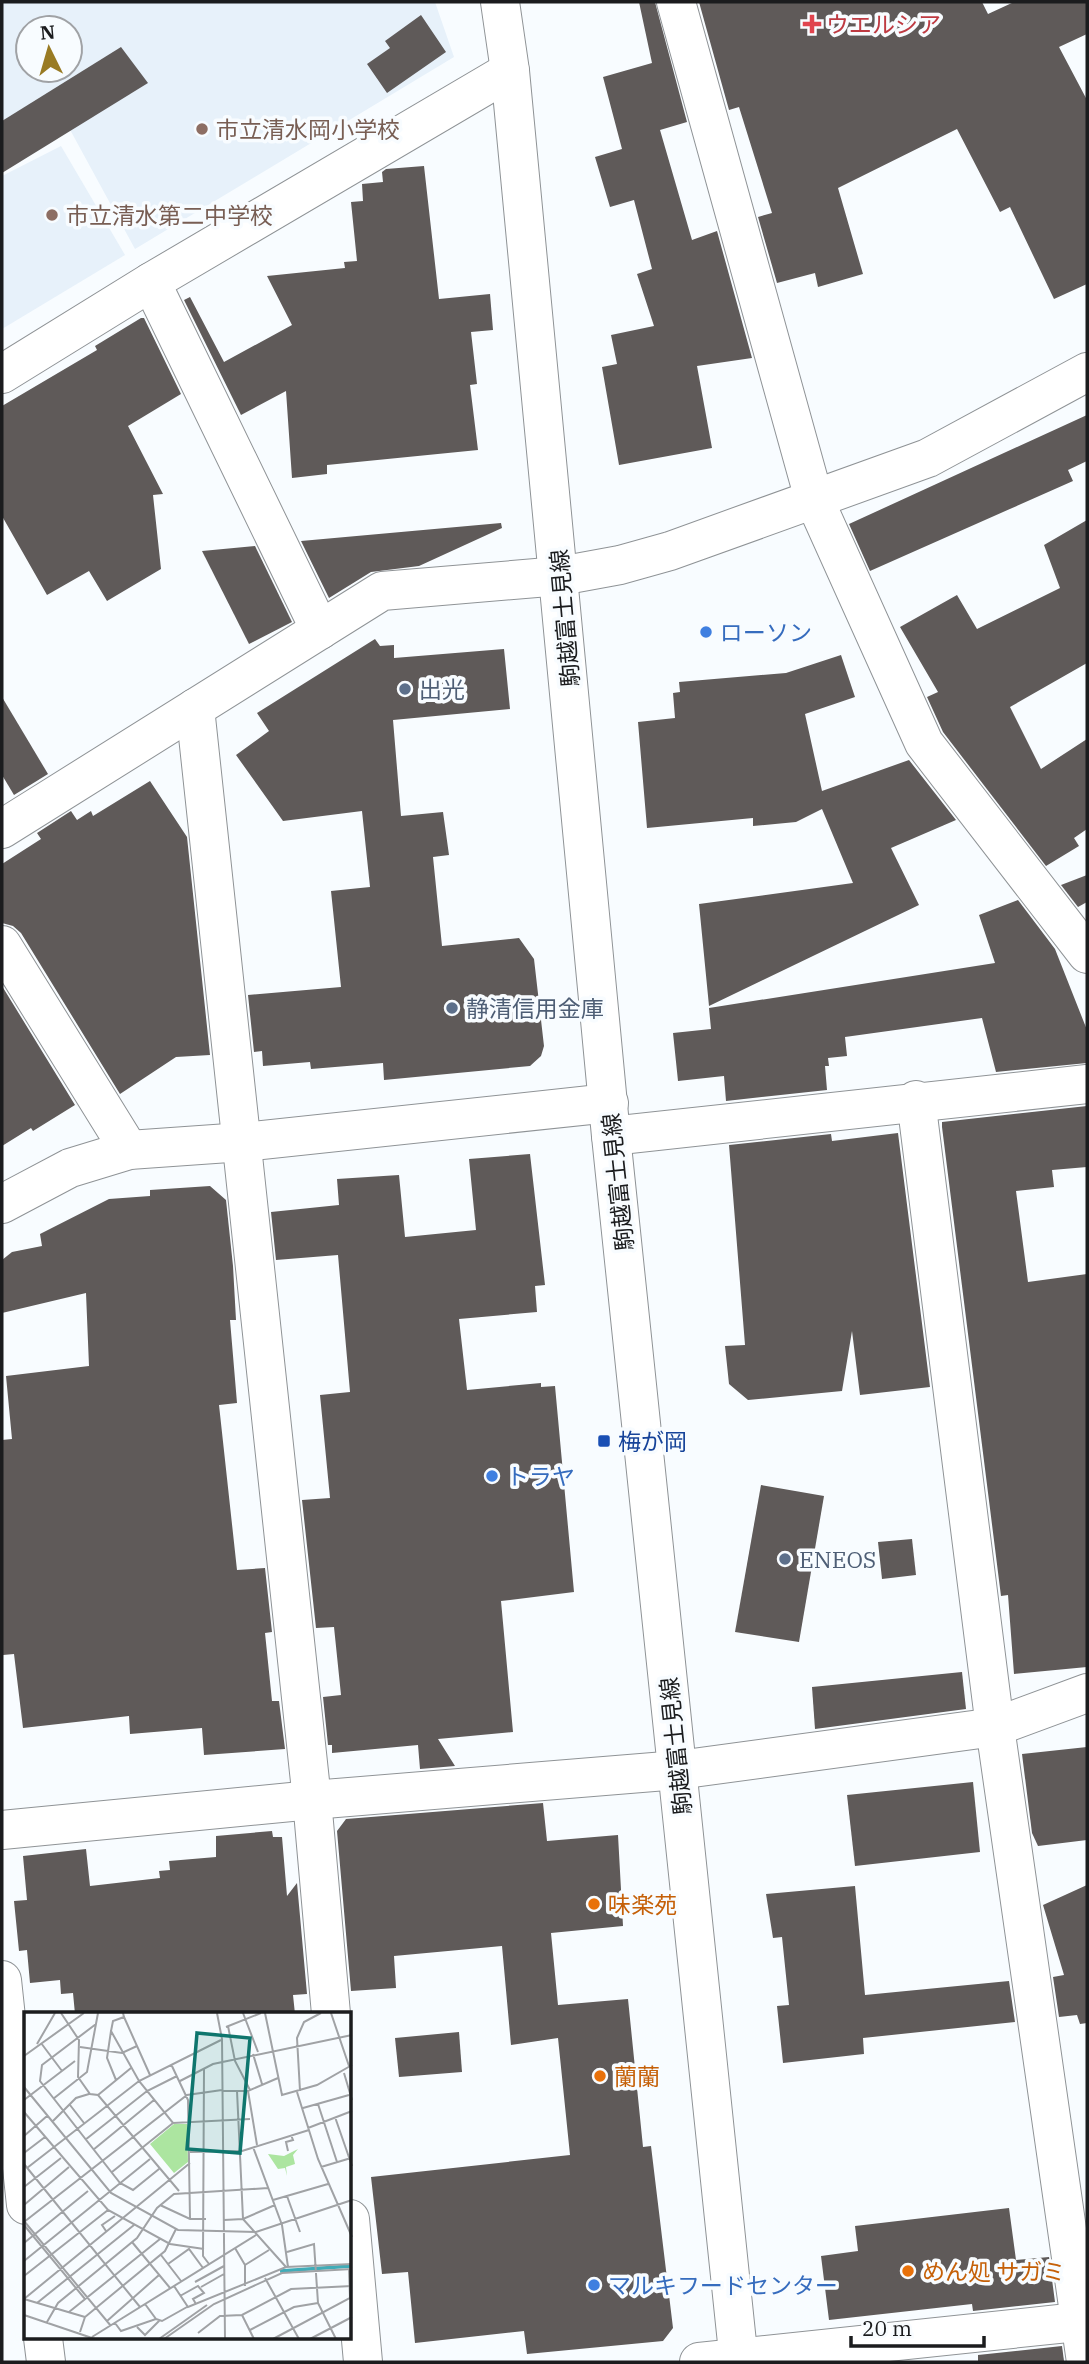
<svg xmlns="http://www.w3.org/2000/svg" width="1089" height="2364" viewBox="0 0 1089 2364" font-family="'IBM Plex Serif','Noto Sans JP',serif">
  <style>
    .built { fill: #e7f1fa; fill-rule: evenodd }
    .building { fill: #5f5a59 }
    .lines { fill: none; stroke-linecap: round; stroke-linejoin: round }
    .minor-casing { stroke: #8f9396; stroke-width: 40 }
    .tertiary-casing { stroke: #8f9396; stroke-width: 40 }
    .secondary-casing { stroke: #8f9396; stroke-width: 40 }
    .minor { stroke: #fff; stroke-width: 38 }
    .tertiary { stroke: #fff; stroke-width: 38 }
    .secondary { stroke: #fff; stroke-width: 38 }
    .health-dot { fill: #e0444e; stroke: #f8fcff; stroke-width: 2.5 }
    .education-dot { fill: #8d6e63; stroke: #f8fcff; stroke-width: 2.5 }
    .shop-dot { fill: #3f7fe0; stroke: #f8fcff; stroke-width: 2.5 }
    .service-dot { fill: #5c6f8a; stroke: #f8fcff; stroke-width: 2.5 }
    .transit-dot { fill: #1a4fb4; stroke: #f8fcff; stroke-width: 2.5 }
    .food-dot { fill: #e8710a; stroke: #f8fcff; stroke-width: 2.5 }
    .labels { text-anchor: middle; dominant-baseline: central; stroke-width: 7; stroke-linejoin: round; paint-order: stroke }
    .health-label { font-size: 23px; fill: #be3a42; stroke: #f8fcff; text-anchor: start }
    .education-label { font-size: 23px; fill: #785e54; stroke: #f8fcff; text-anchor: start }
    .street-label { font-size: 23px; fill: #1b1c1e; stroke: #f8fcff }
    .shop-label { font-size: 23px; fill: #366cbe; stroke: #f8fcff; text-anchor: start }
    .service-label { font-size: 23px; fill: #4e5e75; stroke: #f8fcff; text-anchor: start }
    .transit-label { font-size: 23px; fill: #164399; stroke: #f8fcff; text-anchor: start }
    .food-label { font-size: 23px; fill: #c56008; stroke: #f8fcff; text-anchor: start }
    .inset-river { fill: none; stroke: #40acb8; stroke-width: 3.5 }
    .inset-road { fill: none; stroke: #a0a2a5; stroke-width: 2 }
    .view { fill: #0f766e; fill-opacity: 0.15; stroke: #0f766e; stroke-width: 3.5 }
    .inset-edge { fill: none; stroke: #1b1c1e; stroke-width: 3.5 }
  </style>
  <rect width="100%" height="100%" fill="#f8fcff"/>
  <g class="built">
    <path d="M2,2H435L454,57L135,249L62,115L2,143ZM28,28H70V70H28Z"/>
    <polygon points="61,146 125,255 2,329 2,176"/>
  </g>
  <g class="building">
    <polygon points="639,2 655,2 687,122 660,130 692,240 717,231 752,358 697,366 712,448 619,465 602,367 617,364 611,335 654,326 637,274 652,269 634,200 610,207 595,157 622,149 603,77 652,63"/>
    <polygon points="699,2 982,2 988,14 1014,2 1087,2 1087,34 1059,47 1087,100 1087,284 1054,299 1010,207 1000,212 957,129 838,188 863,274 818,287 815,273 777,283 758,217 772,213 739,107 729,110"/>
    <polygon points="421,15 446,52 387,93 367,64 390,48 385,41"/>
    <polygon points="121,47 148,83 2,173 2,121"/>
    <polygon points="424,166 439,299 490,294 493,330 471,332 477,384 470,385 478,450 327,465 327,474 292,478 286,391 241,415 184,300 190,297 224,362 292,325 267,276 345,268 344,262 357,261 351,202 363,201 362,184 383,182 382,172 386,169"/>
    <polygon points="141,318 144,318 181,394 128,426 163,494 153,495 161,569 107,601 89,571 47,595 2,516 2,406 97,350 95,346"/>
    <polygon points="1087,415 1087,461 1068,470 1073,481 870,571 849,524"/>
    <polygon points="1087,520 1087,663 1010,707 1041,769 1087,739 1087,829 1074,838 1079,846 1046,866 943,732 927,697 938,692 900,627 957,595 977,629 1060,588 1044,545"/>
    <polygon points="501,523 502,528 419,566 371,572 329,598 301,541"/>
    <polygon points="255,546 292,622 249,644 202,551"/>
    <polygon points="375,639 380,646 394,645 394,658 504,649 510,709 393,720 401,816 443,812 449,855 433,857 442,946 519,938 534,959 544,1046 541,1056 530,1066 384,1080 383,1063 311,1069 310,1062 263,1066 262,1051 254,1052 248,995 341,987 331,891 370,887 362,811 283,821 236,755 269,731 257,713"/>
    <polygon points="841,655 855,697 805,714 822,791 909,760 956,820 891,848 919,905 709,1006 699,904 853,883 822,809 796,822 753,826 753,818 647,828 638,722 675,718 673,693 680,692 679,682 786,673"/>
    <polygon points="2,697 48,774 14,795 2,775"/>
    <polygon points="150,781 187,837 210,1055 176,1057 120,1094 21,933 13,926 2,923 2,864 41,839 37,833 71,811 77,820 91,811 93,816"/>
    <polygon points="1087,875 1087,902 1078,907 1061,885"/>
    <polygon points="1018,900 1055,949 1087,1030 1087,1063 996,1072 982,1018 845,1037 847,1056 828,1058 829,1066 825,1066 827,1090 726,1101 724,1076 678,1081 673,1033 711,1029 709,1008 995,963 979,915"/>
    <polygon points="2,986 75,1105 33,1131 31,1128 2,1146"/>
    <polygon points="1087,1106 1087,1167 1052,1170 1054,1187 1016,1191 1028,1282 1087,1274 1087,1667 1014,1674 1008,1595 1001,1596 942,1127 942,1122"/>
    <polygon points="898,1133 930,1387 860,1395 852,1331 842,1391 748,1400 729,1384 725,1346 745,1345 729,1145 831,1134 832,1141"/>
    <polygon points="530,1154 545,1285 535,1286 537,1312 459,1319 467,1390 541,1383 541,1387 555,1386 574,1592 501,1601 513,1732 438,1739 455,1766 420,1769 418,1745 332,1753 332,1745 328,1745 323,1697 341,1695 334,1627 316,1628 302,1500 330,1498 320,1395 350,1392 338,1255 276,1260 271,1212 339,1205 337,1179 399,1175 405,1237 476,1230 469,1159"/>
    <polygon points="210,1186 226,1200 233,1266 236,1320 230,1320 237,1403 219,1405 237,1570 265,1568 272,1632 265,1633 272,1701 279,1701 285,1749 204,1755 202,1728 130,1734 129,1716 23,1728 14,1654 3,1655 2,1637 2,1440 12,1439 6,1376 89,1366 86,1293 2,1313 2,1260 12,1252 42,1246 40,1234 109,1199 150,1196 150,1190"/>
    <polygon points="761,1485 824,1496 799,1642 735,1632"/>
    <polygon points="912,1539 916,1575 882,1579 878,1542"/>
    <polygon points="962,1672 966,1709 815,1729 812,1687"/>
    <polygon points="1087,1747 1087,1840 1038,1846 1032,1833 1022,1754"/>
    <polygon points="973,1782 980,1852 855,1866 847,1795"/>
    <polygon points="543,1803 547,1841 618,1835 623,1926 551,1933 558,2005 628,1999 643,2147 651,2146 673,2328 663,2341 527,2354 524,2331 415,2343 408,2272 382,2274 371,2177 570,2155 558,2038 511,2045 502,1946 394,1956 396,1988 351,1991 337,1831 346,1819"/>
    <polygon points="272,1831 273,1837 282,1837 287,1896 297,1883 307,1994 293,1995 295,2014 75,2014 73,1993 61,1994 60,1980 30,1983 27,1950 19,1951 14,1901 27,1900 23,1856 86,1849 90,1886 160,1878 159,1871 170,1870 169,1861 216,1857 216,1836"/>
    <polygon points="1087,1885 1087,2023 1080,2024 1077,2015 1059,2017 1053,1977 1064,1975 1043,1905"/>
    <polygon points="855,1886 865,1995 1009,1981 1015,2022 863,2038 864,2054 783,2063 777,2006 789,2005 782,1937 773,1938 766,1894"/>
    <polygon points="459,2032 462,2072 399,2077 395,2038"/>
    <polygon points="1009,2208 1016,2260 1049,2257 1055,2302 973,2311 972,2304 829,2320 821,2256 858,2251 855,2226"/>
    <polygon points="1062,2346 1064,2361 978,2362 978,2355"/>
  </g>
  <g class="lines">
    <defs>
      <g id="minor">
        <polyline points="676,2 814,499 924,743 1087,954"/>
        <polyline points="151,282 320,630"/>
        <polyline points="2,374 151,282 510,71"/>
        <polyline points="195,708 312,1800 331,2014"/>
        <polyline points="2,829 382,591 560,576"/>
        <polyline points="2,945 129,1150"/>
        <polyline points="916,1100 995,1727 1086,2362"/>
        <polyline points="611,1136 1087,1084"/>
        <polyline points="2,1830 312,1800 678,1770 995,1727 1087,1693"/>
        <polyline points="2,1980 26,2205"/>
        <polyline points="350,2219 363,2362"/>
        <polyline points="43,2338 46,2362"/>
        <polyline points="699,2362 1087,2321"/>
      </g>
      <g id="tertiary">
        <polyline points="560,576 620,565 670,551 928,458 1087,372"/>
        <polyline points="2,1204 70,1168 129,1150 243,1142 609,1103"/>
      </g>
      <polyline id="secondary" points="500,2 510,71 611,1136 739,2362"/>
    </defs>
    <use href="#minor" class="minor-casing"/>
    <use href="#tertiary" class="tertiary-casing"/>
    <use href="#secondary" class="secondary-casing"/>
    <use href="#minor" class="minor"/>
    <use href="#tertiary" class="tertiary"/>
    <use href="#secondary" class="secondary"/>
  </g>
  <path class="health-dot" d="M808.5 13.5h7v7h7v7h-7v7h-7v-7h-7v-7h7z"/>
  <g class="education-dot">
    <circle cx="202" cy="129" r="7"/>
    <circle cx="52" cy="215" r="7"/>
  </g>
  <g class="shop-dot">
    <circle cx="706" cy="632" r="7"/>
    <circle cx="492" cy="1476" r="7"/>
    <circle cx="594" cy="2285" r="7"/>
  </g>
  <g class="service-dot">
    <circle cx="405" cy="689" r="7"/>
    <circle cx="452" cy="1008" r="7"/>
    <circle cx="785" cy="1559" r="7"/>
  </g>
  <rect class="transit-dot" x="597" y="1434" width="14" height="14" rx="3.5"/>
  <g class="food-dot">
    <circle cx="594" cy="1904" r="7"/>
    <circle cx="600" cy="2076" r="7"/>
    <circle cx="908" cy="2271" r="7"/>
  </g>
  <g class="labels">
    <g class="health-label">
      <text x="826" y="24">ウエルシア</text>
    </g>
    <g class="education-label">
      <text x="216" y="129">市立清水岡小学校</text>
      <text x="66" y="215">市立清水第二中学校</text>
    </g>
    <g class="street-label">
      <text transform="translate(564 618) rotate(-95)">駒越富士見線</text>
      <text transform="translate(617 1182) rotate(-96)">駒越富士見線</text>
      <text transform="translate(675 1746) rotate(-96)">駒越富士見線</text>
    </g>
    <g class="shop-label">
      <text x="720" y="632">ローソン</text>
      <text x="506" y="1476">トラヤ</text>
      <text x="608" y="2285">マルキフードセンター</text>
    </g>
    <g class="service-label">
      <text x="419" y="689">出光</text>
      <text x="466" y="1008">静清信用金庫</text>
      <text x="799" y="1559">ENEOS</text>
    </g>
    <g class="transit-label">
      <text x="618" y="1441">梅が岡</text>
    </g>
    <g class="food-label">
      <text x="608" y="1904">味楽苑</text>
      <text x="614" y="2076">蘭蘭</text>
      <text x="922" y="2271">めん処 サガミ</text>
    </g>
  </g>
  <g transform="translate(24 2012)">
    <rect width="327" height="327" fill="#f8fcff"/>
    <path d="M150,112H163L164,150L150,161L126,132ZM274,137L269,143L271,152L262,155L263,164L261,156L254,157L244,142L260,144Z" fill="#ace5a0"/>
    <path class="inset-river" d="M256,259L328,254"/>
    <path class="inset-road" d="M37,1L55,28L54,65L66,82L74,83L155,179M99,1L100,5L89,9L87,19L115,69L149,111L226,107M193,1L198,27L201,327M219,1L234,40M241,1L258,83L293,73L328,53M307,1L325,54M100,5L126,63M72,12L18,53L16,69L96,171L109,178L135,157M204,14L211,49L226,78M202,15L237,1M87,19L83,46L92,68M17,31L38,59M13,32L31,1M56,35L98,41L113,34M229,42L238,72M0,44L60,1M147,52L164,88L166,207M180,57L179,244L185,252M320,61L328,88M156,69L189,52L328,23M0,75L87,181L154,218L232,220L328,188M199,79H224L254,66M213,79L219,207L262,255M224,79L233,133M276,79L273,26L280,10L297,1M273,80L294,147L328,225M74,83L107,56M29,87L63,60L74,1M0,88L51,49M294,92L313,150M46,93L60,111M279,96L325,83M0,100L84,198L146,232L180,237M311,105L328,154M28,110L52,86L65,82M284,116L328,99M0,124L23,104M61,128L123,79L153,64M229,135L258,213L264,255M69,138L130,88M264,139L262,130L269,128L267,123M166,140L218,139L285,118M0,141L21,125M0,152L116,295M297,155L327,146M3,156L115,69L197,28M88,160L149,111M0,175L37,146M263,184L276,220M249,188L304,172M0,193L45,155M136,193L166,207H182M200,208L219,207L251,193M0,209L87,314M0,210L163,83L198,78M0,213L61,287M82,219L78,213L91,204M108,230L146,276M0,231L64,179M211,236L221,253V274M263,240L290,232L294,291L312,327M137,243L157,269M0,249L126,147M144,252L165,237L179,256M221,253L245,238M0,264L84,198M241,266L275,327M171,270L200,254M150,274L164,295L262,255L328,252M177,275L200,262M156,284L174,274L180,281L169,287L172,292M0,287L166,151M0,287L61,305M13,291L110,213M45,300L136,227M0,303L71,327M218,303L230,327M132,307L138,309L163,295M83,309L135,263M23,310L34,291L113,226L133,196L150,182L244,176M91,311L97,319L132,307L121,292M113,315L121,323L135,309M226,318L270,295L294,291M56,320L61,305L141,239L152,217M174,321L196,304L218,303L267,277L328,274M68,325L232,223M135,327L183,293M140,327L190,292L258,261L328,257M249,327L326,286L325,257M286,327L328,305"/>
    <path class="view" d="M173,21L226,26L216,141L163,137Z"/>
    <rect width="327" height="327" class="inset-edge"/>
  </g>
  <rect width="1089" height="2364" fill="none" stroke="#1b1c1e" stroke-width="7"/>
  <g transform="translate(49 49) rotate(355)"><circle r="33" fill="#f8fcff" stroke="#a0a2a5" stroke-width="2"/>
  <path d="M0-5L12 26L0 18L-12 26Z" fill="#997b24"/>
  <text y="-10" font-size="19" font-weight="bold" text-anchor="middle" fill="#1b1c1e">N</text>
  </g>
  <path d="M851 2336v10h133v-10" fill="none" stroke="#1b1c1e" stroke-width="3.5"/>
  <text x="862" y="2336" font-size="21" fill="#1b1c1e" stroke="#f8fcff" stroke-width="5" paint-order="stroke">20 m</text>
</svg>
